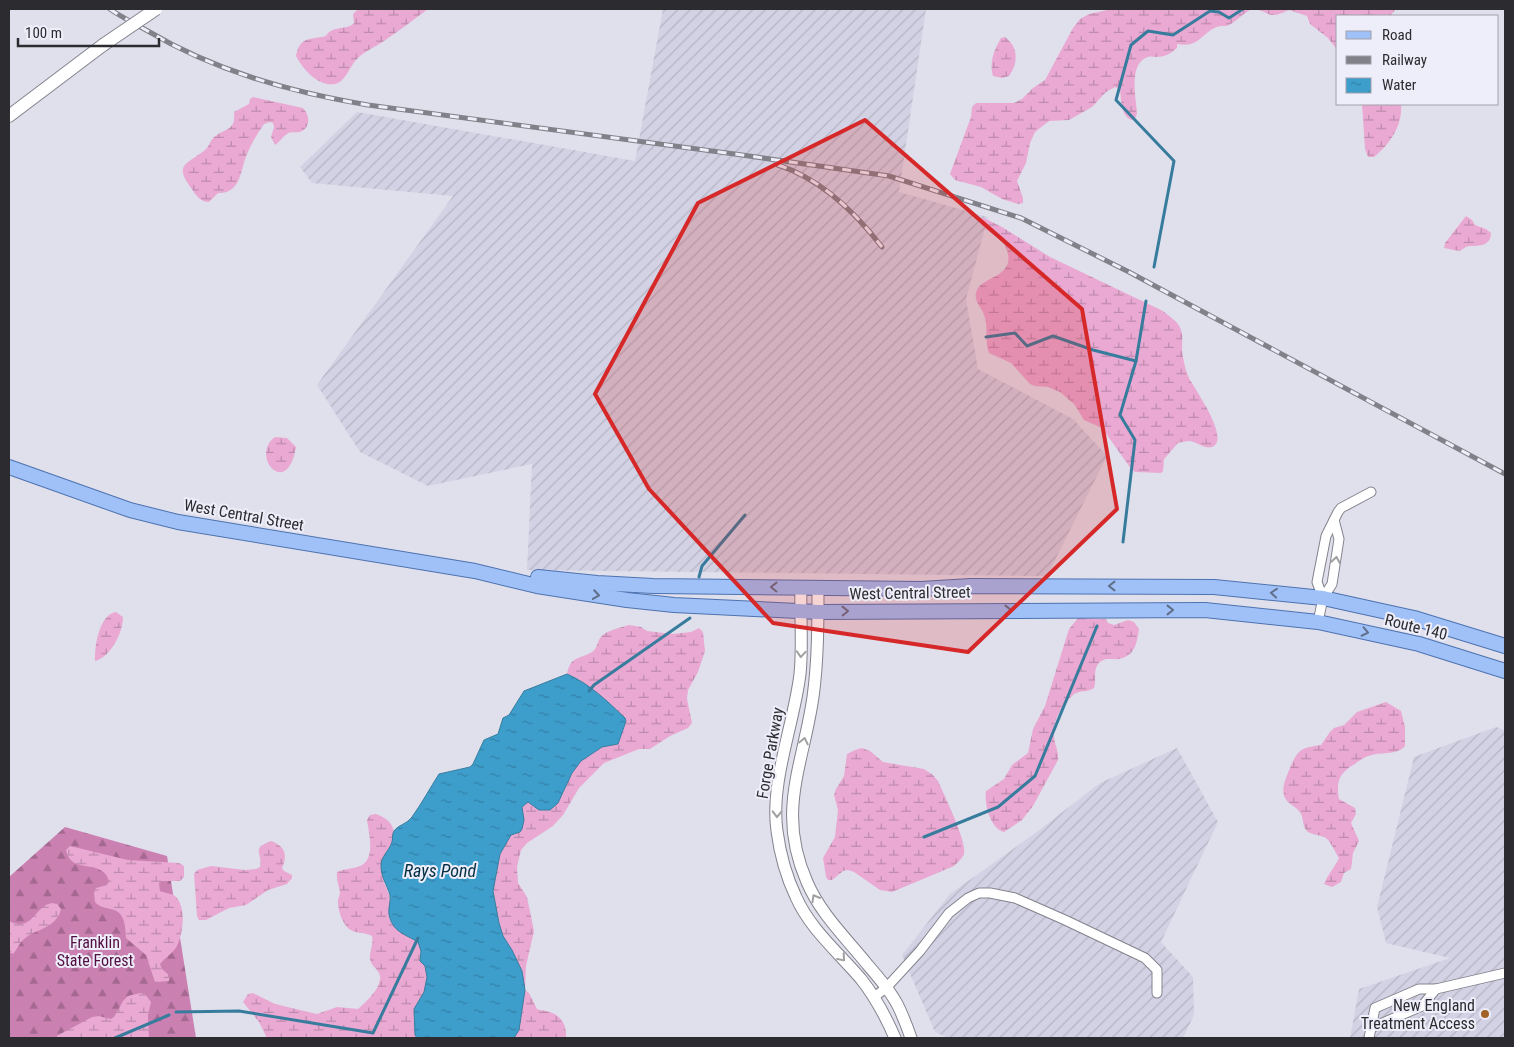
<svg xmlns="http://www.w3.org/2000/svg" width="1514" height="1047" viewBox="0 0 1514 1047" font-family="'Roboto Condensed',sans-serif">
  <style>
    .industrial { fill: url(#industrial-furrows) }
    .forest { fill: url(#forest-firs) }
    .wetland { fill: url(#wetland-marsh) }
    .water { fill: url(#water-ripples); stroke: #387c9d }
    .lines { fill: none; stroke-linecap: round; stroke-linejoin: round }
    .stream { stroke: #387c9d; stroke-width: 3 }
    .minor-casing { stroke: #83838e; stroke-width: 11 }
    .tertiary-casing { stroke: #83838e; stroke-width: 13 }
    .secondary-casing { stroke: #83838e; stroke-width: 14 }
    .primary-casing { stroke: #4d72af; stroke-width: 16 }
    .minor { stroke: #fff; stroke-width: 9 }
    .tertiary { stroke: #fff; stroke-width: 11 }
    .secondary { stroke: #fff; stroke-width: 12 }
    .primary { stroke: #9fc1f8; stroke-width: 14 }
    .rail-casing { stroke: #818189; stroke-width: 5 }
    .rail { stroke: #eeedfa; stroke-width: 3; stroke-dasharray: 9; stroke-linecap: butt }
    .secondary-bridge-casing { stroke: #83838e; stroke-width: 14; stroke-linecap: butt }
    .secondary-bridge { stroke: #fff; stroke-width: 12 }
    .oneway { stroke: #a0a0a2 }
    .oneway2 { stroke: #606f8a }
    .marked { fill: #d62828; fill-opacity: 0.2; stroke: #d62828; stroke-width: 4; stroke-linejoin: round }
    .poi-dot { fill: #a06227; stroke: #eeedfa; stroke-width: 2 }
    .labels { text-anchor: middle; dominant-baseline: central; stroke-width: 4; stroke-linejoin: round; paint-order: stroke }
    .street-label { font-size: 16px; fill: #2c2c30; stroke: #eeedfa }
    .park-label { font-size: 16px; fill: #520f41; stroke: #eeedfa }
    .poi-label { font-size: 16px; fill: #2c2c30; stroke: #eeedfa; text-anchor: end }
    .water-label { font-size: 18px; font-style: italic; fill: #032f43; stroke: #eeedfa }
  </style>
  <defs>
    <pattern id="industrial-furrows" width="10" height="10" patternUnits="userSpaceOnUse" patternTransform="scale(1.25)"><rect width="10" height="10" fill="#d2d2e4"/><path d="M-1 1l2-2M0 10L10 0M9 11l2-2" fill="none" stroke="#b4b4c4"/></pattern>
    <pattern id="forest-firs" width="22" height="20" patternUnits="userSpaceOnUse" patternTransform="scale(1.25)"><rect width="22" height="20" fill="#cb80b2"/><path d="M5 1l3.5 6h-7zM16 11l3.5 6h-7z" fill="#a56991"/></pattern>
    <pattern id="wetland-marsh" width="20" height="14" patternUnits="userSpaceOnUse" patternTransform="scale(1.25)"><rect width="20" height="14" fill="#e9a9d3"/><path d="M1 5h8M5 5V1M11 12h8M15 12V8" fill="none" stroke="#bd8aac"/></pattern>
    <pattern id="water-ripples" width="26" height="14" patternUnits="userSpaceOnUse" patternTransform="scale(1.25)"><rect width="26" height="14" fill="#3d9ecc"/><path d="M2 4q2-2 4 0t4 0M15 11q2-2 4 0t4 0" fill="none" stroke="#3381a6"/></pattern>
  </defs>
  <rect width="100%" height="100%" fill="#e0e0ed"/>
  <g class="industrial">
    <polygon points="663,9 926,9 899,192 988,217 966,299 978,369 1073,419 1107,456 1047,576 527,570 532,464 428,486 360,452 317,385 453,196 312,183 300,167 357,112 635,161"/>
    <polygon points="1496,727 1505,730 1505,1038 1350,1038 1359,989 1450,958 1386,943 1377,907 1414,757"/>
    <polygon points="1177,748 1218,822 1161,942 1193,977 1194,1015 1183,1038 948,1038 935,1032 902,955 950,894 1034,834 1100,783"/>
  </g>
  <polygon class="forest" points="65,827 167,856 196,1038 9,1038 9,877"/>
  <g class="wetland">
    <path d="M358,9H428C413,20 399,31 384,41C375,47 365,51 358,58C350,65 346,82 335,84C318,87 303,69 296,56C300,36 310,40 326,36C332,26 342,30 352,25L354,23L353,14Z"/>
    <path d="M1112,9H1252C1243,13 1237,21 1229,25C1225,27 1221,25 1217,27C1201,33 1200,48 1177,44V48C1170,54 1165,57 1156,57C1153,57 1150,56 1148,57C1128,63 1136,98 1137,113L1136,117L1132,120C1121,117 1121,99 1120,89L1115,87L1106,92L1092,107L1069,120L1049,121L1035,132L1030,143L1026,163L1017,181L1023,198V203L1018,204L1002,199L981,187L955,180L950,174L971,117L972,107L976,103H1014L1022,99L1033,88L1045,80L1073,28L1080,19L1089,14Z"/>
    <path d="M1252,9H1396L1390,16H1338V51L1328,38L1310,24L1307,16L1289,10C1265,21 1272,11 1252,9Z"/>
    <path d="M1005,37C1018,47 1019,62 1009,76L1002,78L993,76C989,62 994,50 1001,38Z"/>
    <path d="M253,97L303,108C310,115 311,128 300,132C295,133 291,131 287,134C283,136 280,142 275,145L271,137L274,127L273,123L270,122L264,124C258,133 252,142 248,152C240,168 242,194 218,193L209,202C200,202 196,195 191,188C173,164 188,164 205,150C209,147 210,141 214,137C225,128 236,131 234,112L249,104L250,99Z"/>
    <path d="M1362,104H1401C1403,125 1390,144 1374,157H1368L1365,149Z"/>
    <path d="M1466,216L1472,220L1475,225L1486,229L1491,233C1491,246 1479,246 1470,246C1465,246 1463,250 1459,251L1444,248L1445,243Z"/>
    <path d="M984,218L1002,227L1050,257L1163,311C1170,317 1178,321 1181,330C1183,336 1182,343 1182,350C1183,359 1186,375 1192,383C1198,394 1226,434 1215,445C1208,452 1197,442 1190,441C1186,441 1182,442 1178,443L1164,459L1163,471L1161,473L1135,472L1129,466L1102,428L1084,420L1074,404L1060,392L1048,387L1035,386L1030,384L1011,363L989,353C984,341 989,327 984,315C982,308 974,302 976,293C980,275 1016,279 1007,250C1003,236 983,232 978,219Z"/>
    <path d="M275,437L287,438L296,447C287,500 249,456 275,437Z"/>
    <path d="M116,612L123,617C123,632 111,657 95,661C94,648 99,614 116,612Z"/>
    <path d="M1078,618L1106,619L1108,623L1114,625L1128,620L1134,622L1139,629C1137,643 1135,656 1119,659C1112,660 1106,657 1100,662C1092,669 1097,680 1094,688C1087,693 1079,689 1072,696C1062,705 1051,723 1054,737C1055,746 1059,751 1058,760L1033,806L1022,820L1004,832C990,829 984,803 986,791L1004,779L1012,765L1028,753L1033,729L1045,706L1069,629Z"/>
    <path d="M629,625L641,627L647,631L672,634L691,632L699,628L703,632L705,651L698,672L688,690L687,699L692,723L688,728L670,736L650,749H639L604,763L579,788L563,815L553,826L527,843L521,850L517,867L518,883L527,897L534,931L526,966L525,990L529,993L537,1009C541,1011 545,1010 550,1012C562,1016 567,1026 566,1038H514L519,1030L512,950L503,936L499,923L493,891L500,854L511,835L520,832L524,820L522,807L528,802L539,810L562,796L572,772L581,761L602,747L618,744L626,721L578,679L567,674C571,655 579,660 592,652C597,649 597,643 600,638C606,630 620,628 629,625Z"/>
    <path d="M1386,702L1401,711L1405,727V746C1398,755 1382,752 1372,755C1366,756 1360,760 1355,764C1339,773 1336,781 1339,799L1355,808L1356,814L1351,823L1359,841L1353,853L1351,869L1344,873L1341,882L1332,887L1324,884C1328,874 1335,867 1339,858C1335,852 1331,842 1326,838C1321,835 1313,835 1308,832C1302,827 1304,820 1301,814C1298,808 1292,806 1287,801C1279,791 1286,778 1290,768C1298,749 1301,748 1321,745L1330,732L1334,728L1344,725L1357,712Z"/>
    <path d="M862,748L870,751L883,762L924,769L933,775L938,781C944,795 967,841 964,854C962,859 957,863 954,866L892,892L880,890L854,872L848,870L843,871L832,880H828L826,877L823,858L835,837L838,810L834,795L836,789L844,776L847,754L855,750Z"/>
    <path d="M376,814C389,819 398,827 392,843C390,847 386,851 384,856C381,861 381,873 383,878C384,886 390,892 390,900C391,908 387,915 391,922C399,937 426,935 420,957L425,966L427,977L424,992L414,1009L415,1035L417,1038H267L259,1022L243,1002L248,994L253,993L275,1004L317,1014L337,1007L358,1009C366,1002 385,985 379,973C376,968 371,965 370,959C369,952 374,944 372,936C365,932 356,934 349,929C343,924 338,911 338,903C337,900 340,896 340,892C339,885 336,880 337,872C343,869 350,869 357,867C377,862 369,834 367,820L370,815Z"/>
    <path d="M271,841C285,846 288,855 282,868L284,871L292,875V878L287,884L268,890L246,905L229,908L206,920H199L197,916L194,874L197,870L211,866L245,870L256,869L260,867C263,852 250,849 271,841Z"/>
    <path d="M70,846L128,860L179,863L184,866V877L180,881H162L159,883L160,891C165,893 171,893 175,896C187,907 183,934 177,946C173,953 165,958 160,964L162,969L169,975V981L155,982L146,955L126,938C125,925 125,911 110,909C103,907 100,907 95,902L94,893L96,888L107,885L109,881C102,857 71,876 66,850Z"/>
    <path d="M52,903L57,904L61,909C57,929 33,929 22,941C18,945 17,950 13,954L9,952V921C33,933 34,906 52,903Z"/>
    <polygon points="140,993 145,994 151,1002 148,1015 149,1038 53,1038 92,1017 99,1016 111,1019 114,1017 123,1001 128,996"/>
  </g>
  <path class="water" d="M567,674C590,684 607,701 625,718L626,721L618,744L602,747L581,761L572,773L558,803L550,810H539L528,802L522,807L524,820L522,829L520,832L511,835L500,854L493,891L499,923L503,936L512,950L522,971L525,990L519,1030L514,1038H417L415,1035L414,1009L424,992L427,977L425,966L420,961L421,951L418,942C405,934 392,932 389,914C388,908 391,902 390,895C387,885 381,877 381,866C381,856 389,851 392,842C393,838 392,834 394,831C398,825 407,824 412,817C422,803 430,788 439,774L470,767L473,764L484,740L498,734L503,718L509,715L524,691Z"/>
  <g class="lines">
    <g class="stream">
      <polyline points="1154,267 1174,161 1116,100 1131,45 1148,31 1173,35 1210,11 1219,12 1229,18 1243,9"/>
      <polyline points="986,337 1015,333 1027,346 1053,336 1093,350 1136,361"/>
      <polyline points="1123,542 1135,440 1120,415 1136,361 1146,301"/>
      <polyline points="699,577 702,566 745,515"/>
      <polyline points="589,691 594,685 690,618"/>
      <polyline points="924,837 998,807 1035,776 1097,626"/>
      <polyline points="176,1012 239,1011 373,1033 418,938"/>
      <polyline points="115,1038 169,1015"/>
    </g>
    <defs>
      <g id="minor">
        <polyline points="1323,598 1317,582 1326,536 1338,512 1341,508 1371,492"/>
        <polyline points="1318,622 1323,598 1332,584 1339,539 1334,520"/>
        <polyline points="874,997 886,988 920,951 949,913 968,898 979,893 990,893 1015,898 1065,920 1145,958 1157,970 1157,993"/>
        <polyline points="1371,1028 1422,1006 1436,989"/>
        <polyline points="1369,1038 1375,1008 1419,989 1436,989 1505,973"/>
      </g>
      <g id="tertiary">
        <path d="M801,587C800,617 803,645 800,674C794,724 770,782 777,831C780,854 786,876 796,897C810,929 839,953 861,979C876,998 886,1017 895,1038"/>
        <path d="M818,588C818,624 818,661 813,697C803,766 776,812 807,882C820,913 846,938 867,964C879,978 893,994 900,1010C904,1019 908,1029 911,1038"/>
      </g>
      <polyline id="secondary" points="9,116 103,45"/>
      <g id="primary">
        <polyline points="9,467 130,510 178,522 475,571 537,586 627,600 674,605 818,612 1205,610 1318,622 1419,644 1505,671"/>
        <polyline points="538,577 597,583 653,586 921,589 971,586 1214,587 1323,598 1414,618 1505,646"/>
      </g>
    </defs>
    <use href="#minor" class="minor-casing"/>
    <use href="#tertiary" class="tertiary-casing"/>
    <use href="#secondary" class="secondary-casing"/>
    <use href="#primary" class="primary-casing"/>
    <use href="#minor" class="minor"/>
    <use href="#tertiary" class="tertiary"/>
    <use href="#secondary" class="secondary"/>
    <use href="#primary" class="primary"/>
    <defs>
      <g id="rail">
        <path d="M110,9C121,17 134,23 146,30C215,71 290,92 368,105L742,155L889,176L1021,218L1129,272L1505,474"/>
        <path d="M778,165C821,179 855,212 882,247"/>
      </g>
    </defs>
    <use href="#rail" class="rail-casing"/>
    <use href="#rail" class="rail"/>
    <defs>
      <polyline id="secondary-bridge" points="103,45 156,9"/>
    </defs>
    <use href="#secondary-bridge" class="secondary-bridge-casing"/>
    <use href="#secondary-bridge" class="secondary-bridge"/>
  </g>
  <defs><path id="oneway-chevron" d="M-2-3.5L2.5 0L-2 3.5" fill="none" stroke-width="1.6" stroke-linecap="round" stroke-linejoin="round" transform="scale(1.25)"/></defs>
  <g class="oneway">
    <use href="#oneway-chevron" transform="translate(1336 560) rotate(-81)"/>
    <use href="#oneway-chevron" transform="translate(801 654) rotate(94)"/>
    <use href="#oneway-chevron" transform="translate(804 741) rotate(-78)"/>
    <use href="#oneway-chevron" transform="translate(777 814) rotate(91)"/>
    <use href="#oneway-chevron" transform="translate(815 898) rotate(-120)"/>
    <use href="#oneway-chevron" transform="translate(842 958) rotate(49)"/>
  </g>
  <g class="oneway2">
    <use href="#oneway-chevron" transform="translate(1112 586) rotate(180)"/>
    <use href="#oneway-chevron" transform="translate(774 587) rotate(-179)"/>
    <use href="#oneway-chevron" transform="translate(1274 593) rotate(-175)"/>
    <use href="#oneway-chevron" transform="translate(596 595) rotate(9)"/>
    <use href="#oneway-chevron" transform="translate(1008 610) rotate(-1)"/>
    <use href="#oneway-chevron" transform="translate(1170 610)"/>
    <use href="#oneway-chevron" transform="translate(845 611) rotate(-1)"/>
    <use href="#oneway-chevron" transform="translate(1365 632) rotate(12)"/>
  </g>
  <path class="marked" d="M865,120L1082,309L1117,509L968,652L773,623L649,489L595,394L698,203Z"/>
  <circle class="poi-dot" cx="1485" cy="1014" r="5"/>
  <g class="labels">
    <g class="street-label">
      <text transform="translate(244 515) rotate(10)">West Central Street</text>
      <text transform="translate(910 593) rotate(-1)">West Central Street</text>
      <text transform="translate(1416 627) rotate(14)">Route 140</text>
      <text transform="translate(770 753) rotate(-80)">Forge Parkway</text>
    </g>
    <g class="park-label">
      <text x="95" y="942">Franklin<tspan x="95" dy="18">State Forest</tspan></text>
    </g>
    <g class="poi-label">
      <text x="1475" y="1005">New England<tspan x="1475" dy="18">Treatment Access</tspan></text>
    </g>
    <g class="water-label">
      <text x="440" y="870">Rays Pond</text>
    </g>
  </g>
  <rect width="1514" height="1047" fill="none" stroke="#2c2c30" stroke-width="20"/>
  <rect x="1336" y="15" width="162" height="90" fill="#eeedfa" stroke="#a0a0a9"/>
  <rect x="1346" y="31" width="25" height="8" fill="#9fc1f8" stroke="#a0a0a9"/>
  <text x="1382" y="40" font-size="15" fill="#2c2c30">Road</text>
  <rect x="1346" y="56" width="25" height="8" fill="#818189" stroke="#a0a0a9"/>
  <text x="1382" y="65" font-size="15" fill="#2c2c30">Railway</text>
  <rect x="1346" y="78" width="25" height="15" fill="url(#water-ripples)" stroke="#a0a0a9"/>
  <text x="1382" y="90" font-size="15" fill="#2c2c30">Water</text>
  <path d="M18 38v8h141v-8" fill="none" stroke="#2c2c30" stroke-width="2.5"/>
  <text x="25" y="38" font-size="15" fill="#2c2c30" stroke="#eeedfa" stroke-width="4" paint-order="stroke">100 m</text>
</svg>
